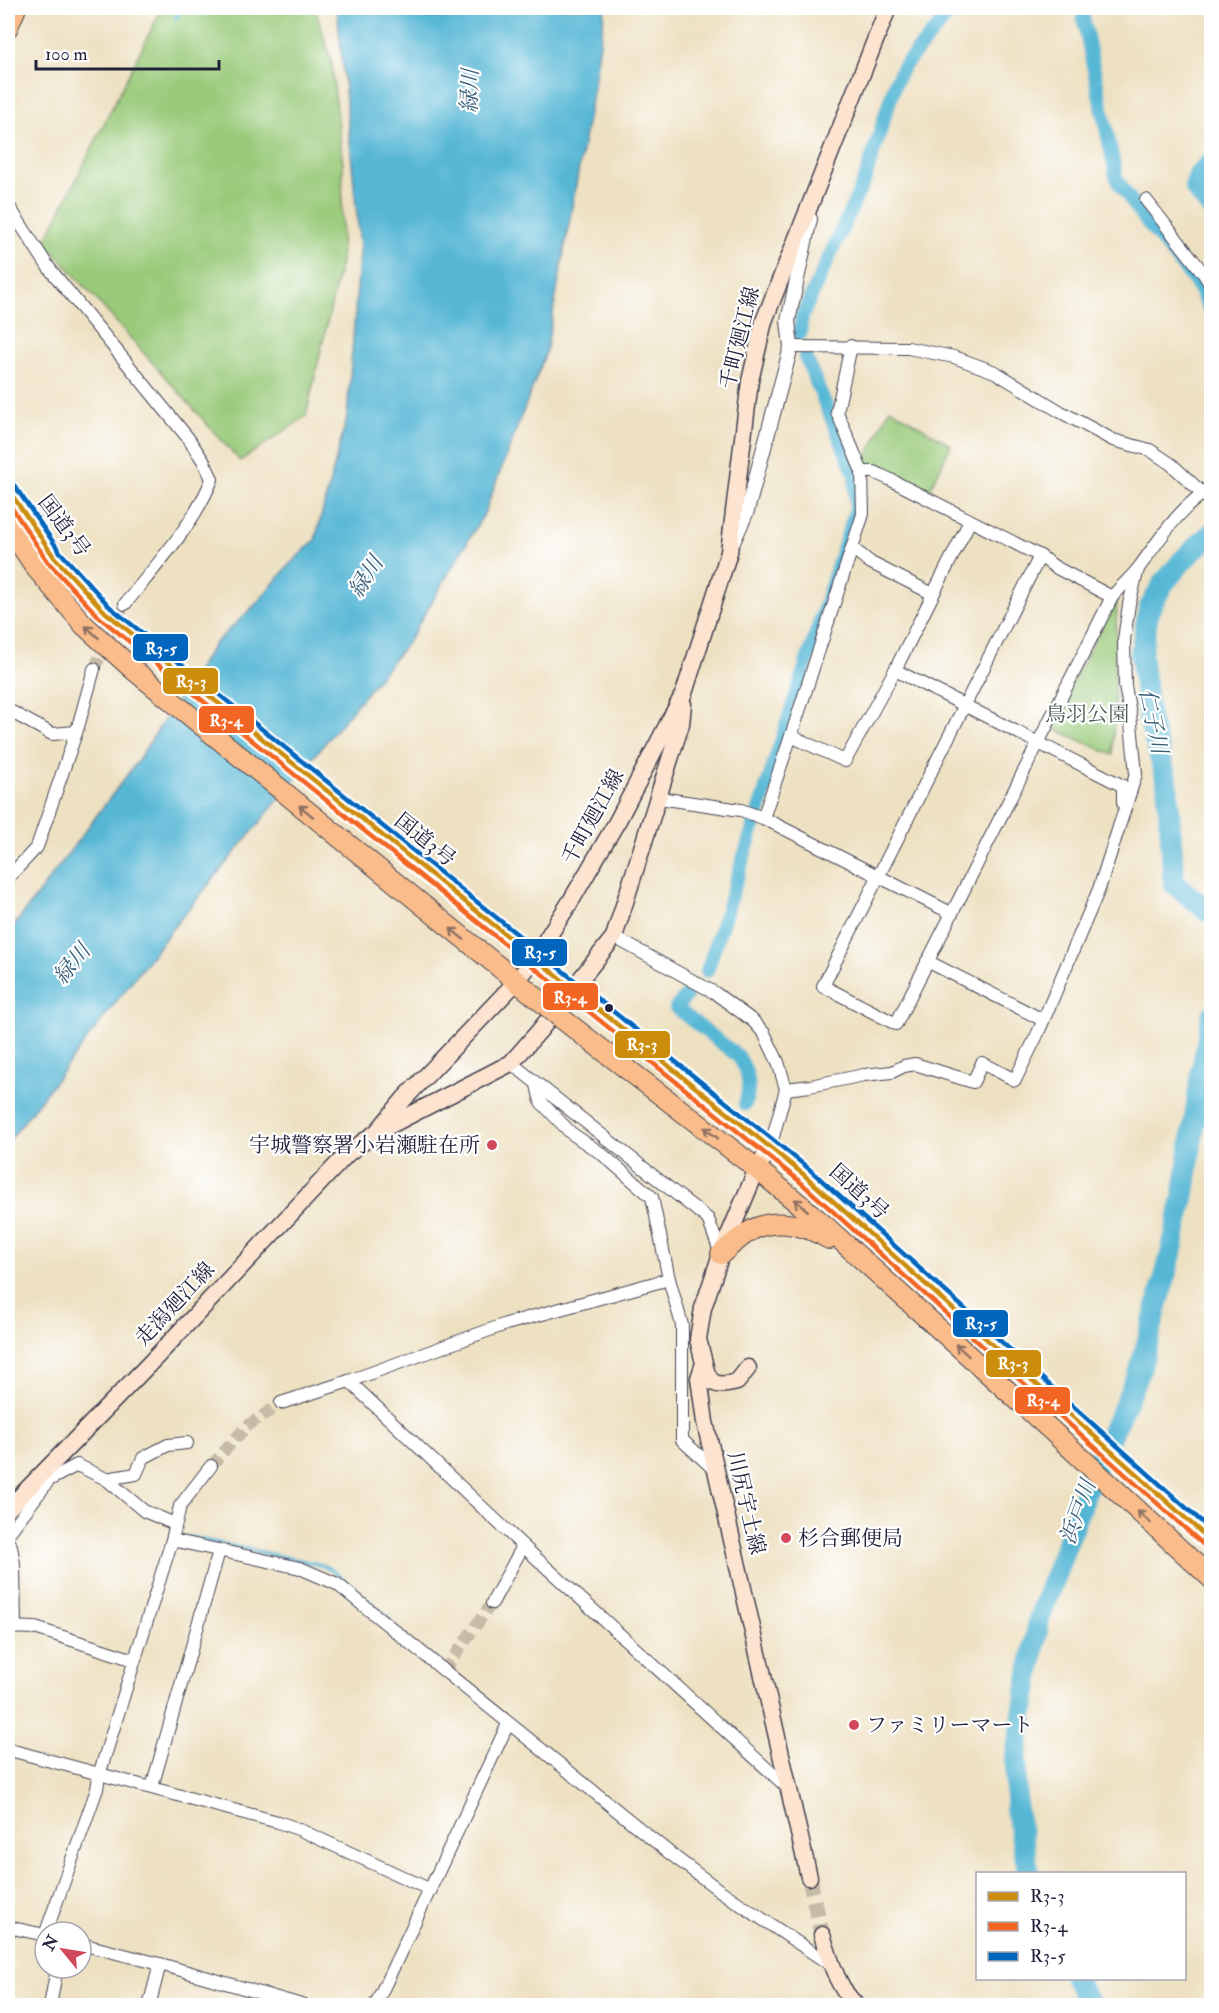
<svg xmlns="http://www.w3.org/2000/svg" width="1219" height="2013" viewBox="0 0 1219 2013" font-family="'IM FELL Double Pica','Noto Serif JP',serif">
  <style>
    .green { fill: #99ca79; stroke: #5e765a; stroke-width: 1.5 }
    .water { fill: #57b7d5; stroke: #3c6c88; stroke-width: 1.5 }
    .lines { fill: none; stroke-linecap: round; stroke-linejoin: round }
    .stream { stroke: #57b7d5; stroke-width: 4 }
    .canal { stroke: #57b7d5; stroke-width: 14 }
    .river { stroke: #57b7d5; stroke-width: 22 }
    .minor-tunnel { stroke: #c5bba7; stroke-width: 12; stroke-dasharray: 12 6; stroke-linecap: butt }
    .secondary-tunnel { stroke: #c5bba7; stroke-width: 16; stroke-dasharray: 16 8; stroke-linecap: butt }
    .minor-casing { stroke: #413f4f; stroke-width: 14 }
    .tertiary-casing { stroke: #413f4f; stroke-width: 16 }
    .secondary-casing { stroke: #413f4f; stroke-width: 19 }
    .primary-casing { stroke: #413f4f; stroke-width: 20 }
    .trunk-casing { stroke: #413f4f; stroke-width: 22 }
    .minor { stroke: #fff; stroke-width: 12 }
    .tertiary { stroke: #fff; stroke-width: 14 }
    .secondary { stroke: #fde4d0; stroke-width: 16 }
    .primary { stroke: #f9bc8a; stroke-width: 18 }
    .trunk { stroke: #f9bc8a; stroke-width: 20 }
    .trunk-bridge-casing { stroke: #413f4f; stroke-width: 22; stroke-linecap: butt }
    .trunk-bridge { stroke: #f9bc8a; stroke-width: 20 }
    .bus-1-casing { stroke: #fff; stroke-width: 9 }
    .bus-2-casing { stroke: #fff; stroke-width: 9 }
    .bus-3-casing { stroke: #fff; stroke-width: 9 }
    .bus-1 { stroke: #cc8c0c; stroke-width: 4.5 }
    .bus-2 { stroke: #f26522; stroke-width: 4.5 }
    .bus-3 { stroke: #0065bd; stroke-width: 4.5 }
    .oneway { stroke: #8e6f62 }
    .bus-dot { fill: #22223b; stroke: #fff; stroke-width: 2 }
    .poi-dot { fill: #d1495b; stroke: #fff; stroke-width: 2 }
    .labels { text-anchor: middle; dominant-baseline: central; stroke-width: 4.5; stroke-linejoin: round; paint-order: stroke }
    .street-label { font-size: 21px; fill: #22223b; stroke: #fff }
    .park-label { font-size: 21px; fill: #4c5d51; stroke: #fff }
    .poi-label { font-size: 21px; fill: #22223b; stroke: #fff; text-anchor: start }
    .water-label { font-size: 22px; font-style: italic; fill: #375e79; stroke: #fff }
    .line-badge { stroke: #fff; stroke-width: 2 }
    .badge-label { font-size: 16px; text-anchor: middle; font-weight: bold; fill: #fff }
  </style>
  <rect width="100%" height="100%" fill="#fff"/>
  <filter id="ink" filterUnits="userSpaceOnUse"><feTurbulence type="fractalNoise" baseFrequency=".0167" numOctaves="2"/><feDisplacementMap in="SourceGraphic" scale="12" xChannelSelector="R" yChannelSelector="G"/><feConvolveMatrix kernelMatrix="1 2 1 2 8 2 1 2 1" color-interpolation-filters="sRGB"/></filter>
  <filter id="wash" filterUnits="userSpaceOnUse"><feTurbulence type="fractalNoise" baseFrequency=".008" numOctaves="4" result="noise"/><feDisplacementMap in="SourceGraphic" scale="24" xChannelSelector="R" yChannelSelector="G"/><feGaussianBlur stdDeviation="1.35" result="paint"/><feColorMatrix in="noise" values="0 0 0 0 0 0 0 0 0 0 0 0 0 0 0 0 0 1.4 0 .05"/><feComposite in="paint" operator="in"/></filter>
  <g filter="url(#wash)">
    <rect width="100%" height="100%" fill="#eee1c2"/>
    <g class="green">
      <polygon points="162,8 315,8 331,59 343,164 341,262 306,416 240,461 45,242"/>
      <polygon points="890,408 951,445 928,494 865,461"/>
      <polygon points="1117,596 1113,755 1050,727"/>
    </g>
    <polygon class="water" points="337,8 605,8 594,84 546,352 484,514 408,642 173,928 8,1142 8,934 136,763 215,643 255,605 289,565 315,540 347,417 360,247"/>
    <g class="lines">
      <g class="stream">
        <polyline points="176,18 180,8"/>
        <polyline points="188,1537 322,1565 335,1572 389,1619"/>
      </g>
      <g class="canal">
        <polyline points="1081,8 1117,180 1142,216 1196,283 1212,314"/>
        <polyline points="800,334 802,316 865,179 896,81 903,67 954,8"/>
        <polyline points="707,971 856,509 855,474 805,356"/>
        <path d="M686,996L676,1008L738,1056C749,1073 751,1085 745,1104"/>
      </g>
      <g class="river">
        <polyline points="1212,162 1199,175 1195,187 1212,209"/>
        <polyline points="1212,533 1184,559 1163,584 1149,609 1141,653 1149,719 1167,781 1174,883 1206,910 1212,912"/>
        <polyline points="1029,1874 1016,1809 1016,1756 1039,1619 1092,1474 1126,1402 1141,1366 1170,1258 1184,1193 1201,1076 1212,1016"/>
        <polyline points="1075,1978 1090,2006"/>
      </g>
    </g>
  </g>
  <g filter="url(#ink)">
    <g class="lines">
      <g class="minor-tunnel">
        <polyline points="94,669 125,604"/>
        <polyline points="211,1466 246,1427 281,1403"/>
        <polyline points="444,1671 492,1603"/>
      </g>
      <polyline class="secondary-tunnel" points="809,1877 822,1935"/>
      <defs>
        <g id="minor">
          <polyline points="1146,200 1204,274 1212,287"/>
          <path d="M8,205L49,268L188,438L204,462L212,479C196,522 154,568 125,604"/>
          <polyline points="791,347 908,348 954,357 995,372 1061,412 1113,440 1150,450 1171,464 1212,502"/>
          <polyline points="862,472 874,472 889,479 1040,556 1055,567 1112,597"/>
          <polyline points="852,548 871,563 933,594"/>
          <path d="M1040,556L823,986L896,1024L1112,597C1121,586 1132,577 1140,566C1162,536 1180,507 1212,487"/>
          <polyline points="895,670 1123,786 1123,803"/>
          <polyline points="8,710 52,734 76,732"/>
          <polyline points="791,736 845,761 895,670 970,521"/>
          <polyline points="659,798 741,810 763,818 951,913"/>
          <polyline points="763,818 791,736 863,514 862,472 837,412 851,346"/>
          <polyline points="8,878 37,847 78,727 94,669"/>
          <polyline points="614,937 715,993 753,1021 764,1033 778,1062 786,1089 770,1148"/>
          <polyline points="927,961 1043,1020"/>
          <polyline points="511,1063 708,1219 721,1254"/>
          <polyline points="537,1085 541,1102 571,1133 602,1154 652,1197 669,1279 682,1325 682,1440 716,1471"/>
          <polyline points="786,1089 810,1086 864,1075 892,1072 904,1066 915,1064 973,1082 982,1063 1015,1080 1038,1033 1099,889 1136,774 1130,714 1125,686 1124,640 1129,604 1138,569"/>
          <polyline points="349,1381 523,1546 788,1788"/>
          <polyline points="281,1403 349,1381 506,1324 669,1279"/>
          <polyline points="36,1479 49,1480 77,1465 106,1479 136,1474 143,1458 168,1445 187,1443"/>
          <polyline points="106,1479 144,1511 175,1524"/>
          <polyline points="8,1534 49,1480"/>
          <polyline points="172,1540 300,1568 337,1584 672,1855 719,1890 831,1965"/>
          <polyline points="8,1543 11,1546 14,1564 15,1628"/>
          <polyline points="492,1603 523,1546"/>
          <polyline points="8,1627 35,1628 134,1660"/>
          <polyline points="8,1755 10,1750 278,1822 298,1829 431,1890"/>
          <polyline points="152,1787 219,1551"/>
          <polyline points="8,1927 45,1935"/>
          <polyline points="46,1932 97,1789 99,1775 172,1540 180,1506 211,1466"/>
          <polyline points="81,1944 160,1964 305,2006"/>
          <polyline points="50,2006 57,1968"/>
          <polyline points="149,2006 160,1964"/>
          <polyline points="375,2006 508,1724"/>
        </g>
        <polyline id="tertiary" points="733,542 747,511 791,347 788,321 810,219"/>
        <g id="secondary">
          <polyline points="383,1129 511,1063 540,1030 614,937 681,724 683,704"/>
          <polyline points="770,1148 757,1169 721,1254 703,1308 698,1339 704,1363 699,1378 705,1422 809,1877"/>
          <path d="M704,1363C709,1386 716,1387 737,1382L748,1368"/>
          <polyline points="8,1509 156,1357 348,1153 377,1132 404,1099 516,982 534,959 572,899 618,820 684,693 729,552 750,381 764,321 888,8"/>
          <path d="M822,1935C830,1959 837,1988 857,2006"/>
        </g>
        <polyline id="primary" points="8,29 17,8"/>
        <g id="trunk">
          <polyline points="8,489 54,557 105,612 560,978"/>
          <polyline points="8,526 36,568 84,625 135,671 542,1002"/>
          <polyline points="581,995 803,1174 1212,1542"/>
          <polyline points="561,1018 757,1169 824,1225 1052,1431 1212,1579"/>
          <path d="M721,1254C731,1245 743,1234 756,1228C780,1218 808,1226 829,1239"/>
        </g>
      </defs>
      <use href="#minor" class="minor-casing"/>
      <use href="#tertiary" class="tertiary-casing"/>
      <use href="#secondary" class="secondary-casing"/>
      <use href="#primary" class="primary-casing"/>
      <use href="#trunk" class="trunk-casing"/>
      <use href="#minor" class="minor"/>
      <use href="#tertiary" class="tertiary"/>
      <use href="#secondary" class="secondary"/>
      <use href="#primary" class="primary"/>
      <use href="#trunk" class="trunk"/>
      <defs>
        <g id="trunk-bridge">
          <polyline points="560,978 581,995"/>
          <polyline points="542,1002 561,1018"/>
        </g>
      </defs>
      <use href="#trunk-bridge" class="trunk-bridge-casing"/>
      <use href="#trunk-bridge" class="trunk-bridge"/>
      <defs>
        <polyline id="bus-1" points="8,489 54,557 105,612 803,1174 1212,1542"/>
        <polyline id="bus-2" points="8,502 48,562 100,618 798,1180 1207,1548"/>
        <polyline id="bus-3" points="14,485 60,552 110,607 808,1168 1212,1531"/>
      </defs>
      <use href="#bus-1" class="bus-1-casing"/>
      <use href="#bus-2" class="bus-2-casing"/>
      <use href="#bus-3" class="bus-3-casing"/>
      <use href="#bus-1" class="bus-1"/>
      <use href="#bus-2" class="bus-2"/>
      <use href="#bus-3" class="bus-3"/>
    </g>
    <defs><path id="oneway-shaft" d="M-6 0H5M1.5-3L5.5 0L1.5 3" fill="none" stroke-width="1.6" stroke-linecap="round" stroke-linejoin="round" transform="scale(1.5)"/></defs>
    <g class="oneway">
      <use href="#oneway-shaft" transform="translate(92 632) rotate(-138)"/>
      <use href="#oneway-shaft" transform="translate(306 811) rotate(-141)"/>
      <use href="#oneway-shaft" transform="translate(457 934) rotate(-141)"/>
      <use href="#oneway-shaft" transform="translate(711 1133) rotate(-142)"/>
      <use href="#oneway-shaft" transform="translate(801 1205) rotate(-139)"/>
      <use href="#oneway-shaft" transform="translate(962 1350) rotate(-138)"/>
      <use href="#oneway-shaft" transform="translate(1144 1517) rotate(-137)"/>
    </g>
  </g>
  <circle class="bus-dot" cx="609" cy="1008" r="5"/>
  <g class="poi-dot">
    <circle cx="492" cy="1145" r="6"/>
    <circle cx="786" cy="1538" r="6"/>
    <circle cx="854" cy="1725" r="6"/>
  </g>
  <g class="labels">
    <g class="street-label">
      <text transform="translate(740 338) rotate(-76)">千町廻江線</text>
      <text transform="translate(64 526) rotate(53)">国道3号</text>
      <text transform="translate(593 817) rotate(-61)">千町廻江線</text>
      <text transform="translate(425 840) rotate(39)">国道3号</text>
      <text transform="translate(859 1192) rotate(42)">国道3号</text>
      <text transform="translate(175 1304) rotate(-47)">走潟廻江線</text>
      <text transform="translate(746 1503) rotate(77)">川尻宇土線</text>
    </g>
    <g class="park-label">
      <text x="1087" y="714">鳥羽公園</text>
    </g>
    <g class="poi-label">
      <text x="480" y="1145" text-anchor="end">宇城警察署小岩瀬駐在所</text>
      <text x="798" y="1538">杉合郵便局</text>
      <text x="866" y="1725">ファミリーマート</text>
    </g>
    <g class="water-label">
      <text transform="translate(470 91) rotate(-88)">緑川</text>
      <text transform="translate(366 577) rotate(-57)">緑川</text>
      <text transform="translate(1153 721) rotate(78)">仁子川</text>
      <text transform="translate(72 964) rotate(-51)">緑川</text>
      <text transform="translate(1078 1512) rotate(-70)">浜戸川</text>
    </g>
  </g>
  <g class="line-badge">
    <rect x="132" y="633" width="57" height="29" rx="6" fill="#0065bd"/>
    <rect x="162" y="667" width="57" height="28" rx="6" fill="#cc8c0c"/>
    <rect x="198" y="705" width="57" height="29" rx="6" fill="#f26522"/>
    <rect x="511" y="938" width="57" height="29" rx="6" fill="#0065bd"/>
    <rect x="542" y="982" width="57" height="29" rx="6" fill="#f26522"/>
    <rect x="614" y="1030" width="57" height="29" rx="6" fill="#cc8c0c"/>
    <rect x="952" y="1309" width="57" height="29" rx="6" fill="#0065bd"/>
    <rect x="985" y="1349" width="57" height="29" rx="6" fill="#cc8c0c"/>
    <rect x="1014" y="1386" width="57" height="29" rx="6" fill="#f26522"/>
  </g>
  <g class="badge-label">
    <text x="161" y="654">R3-5</text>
    <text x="191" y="687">R3-3</text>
    <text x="226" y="726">R3-4</text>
    <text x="540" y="958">R3-5</text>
    <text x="570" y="1003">R3-4</text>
    <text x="642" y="1050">R3-3</text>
    <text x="981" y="1329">R3-5</text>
    <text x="1013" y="1369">R3-3</text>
    <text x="1043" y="1406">R3-4</text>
  </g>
  <rect width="1219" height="2013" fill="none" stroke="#fff" stroke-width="30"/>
  <rect x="976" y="1872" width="210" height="108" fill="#ffffff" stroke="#a7a7b1" stroke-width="1.5"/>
  <rect x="988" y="1892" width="30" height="9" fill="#cc8c0c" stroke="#a7a7b1" stroke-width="1.5"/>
  <text x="1030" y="1902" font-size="18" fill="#22223b">R3-3</text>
  <rect x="988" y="1922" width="30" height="9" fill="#f26522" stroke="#a7a7b1" stroke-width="1.5"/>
  <text x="1030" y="1932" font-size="18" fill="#22223b">R3-4</text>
  <rect x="988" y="1952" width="30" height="9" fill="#0065bd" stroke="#a7a7b1" stroke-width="1.5"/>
  <text x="1030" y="1962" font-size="18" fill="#22223b">R3-5</text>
  <g transform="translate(63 1950) rotate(300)"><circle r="28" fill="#ffffff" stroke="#a7a7b1" stroke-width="1.5"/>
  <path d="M0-4.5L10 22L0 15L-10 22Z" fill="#d1495b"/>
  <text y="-9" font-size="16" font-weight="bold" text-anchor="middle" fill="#22223b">N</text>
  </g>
  <path d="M36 60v9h183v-9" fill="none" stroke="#22223b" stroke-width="3"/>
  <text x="45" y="60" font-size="18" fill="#22223b" stroke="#ffffff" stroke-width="4.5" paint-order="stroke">100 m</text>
</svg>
